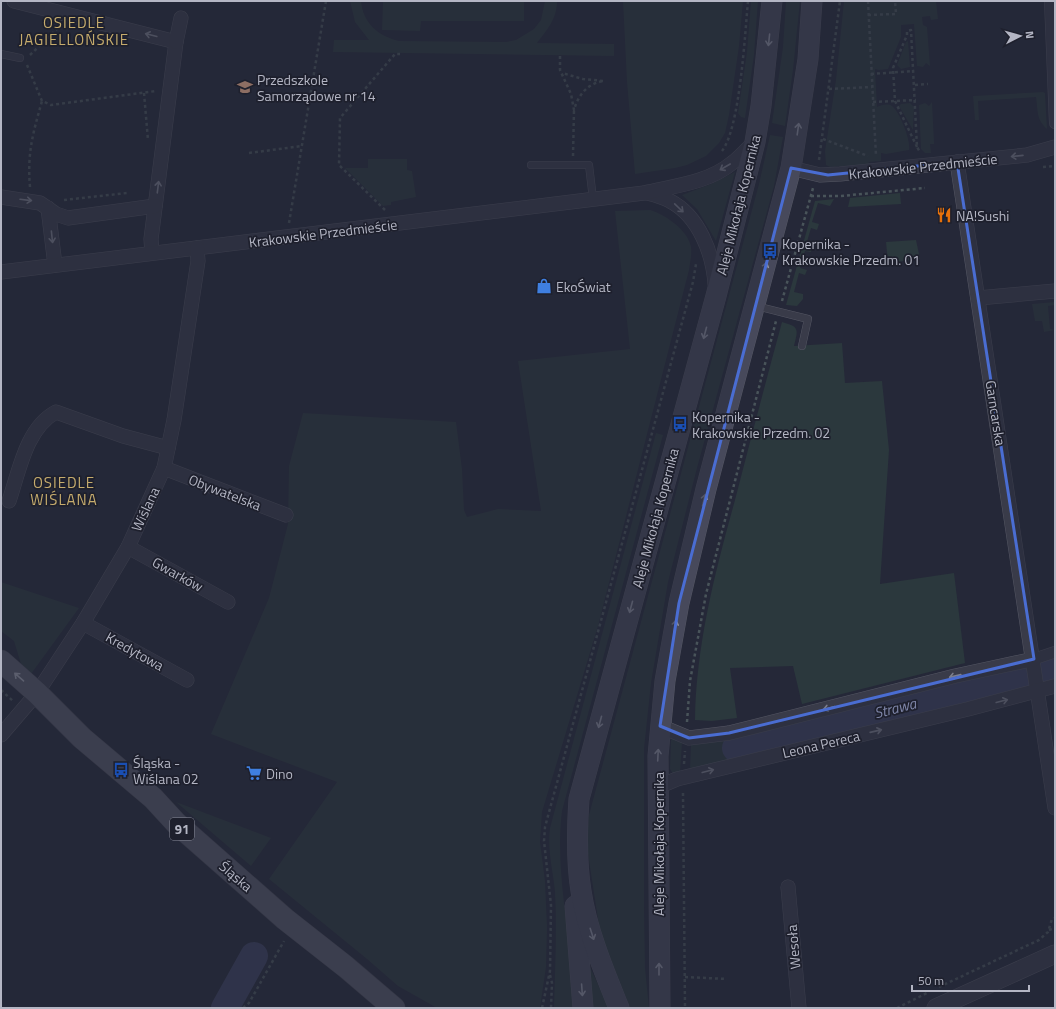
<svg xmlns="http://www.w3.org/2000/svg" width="1056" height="1009" viewBox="0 0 1056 1009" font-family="'Titillium Web',sans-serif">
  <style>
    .green { fill: #2b383d }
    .water { fill: #3d425f }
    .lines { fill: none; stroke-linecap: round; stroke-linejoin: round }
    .river { stroke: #3d425f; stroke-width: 28 }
    .service-casing { stroke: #545663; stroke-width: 8 }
    .pedestrian-casing { stroke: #545663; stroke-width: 12 }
    .minor-casing { stroke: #545663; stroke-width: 15 }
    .tertiary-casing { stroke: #545663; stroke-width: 19 }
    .secondary-casing { stroke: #545663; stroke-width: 21 }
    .primary-casing { stroke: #424451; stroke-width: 23 }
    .path { stroke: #49545a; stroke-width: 2.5; stroke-dasharray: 3 3; stroke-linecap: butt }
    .service { stroke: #393b49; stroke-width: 7 }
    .pedestrian { stroke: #393b49; stroke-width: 11 }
    .minor { stroke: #393b49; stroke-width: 14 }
    .tertiary { stroke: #393b49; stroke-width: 18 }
    .secondary { stroke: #47495b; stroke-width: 20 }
    .primary { stroke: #575968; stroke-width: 22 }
    .oneway { stroke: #7d7f8d }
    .oneway2 { stroke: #8e909f }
    .oneway3 { stroke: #9d9fad }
    .marked { fill: none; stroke: #4a6dd2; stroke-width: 3; stroke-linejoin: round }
    .labels { text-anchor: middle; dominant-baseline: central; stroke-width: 3.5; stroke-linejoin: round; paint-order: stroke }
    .shield { fill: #1e202d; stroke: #878997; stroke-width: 1 }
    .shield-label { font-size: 13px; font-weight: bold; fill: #b4b6c4 }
    .poi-label { font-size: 14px; fill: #b4b6c4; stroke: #1e202d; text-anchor: start }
    .street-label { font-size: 14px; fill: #b4b6c4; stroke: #1e202d }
    .neighbourhood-label { font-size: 15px; letter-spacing: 1px; fill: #c6ac6d; stroke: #1e202d }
    .water-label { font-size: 15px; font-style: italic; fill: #7f86a9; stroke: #1e202d }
  </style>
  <rect width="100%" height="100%" fill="#252838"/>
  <g class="green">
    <path d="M350,1H361C363,23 378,36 399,41L506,42L516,40L534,29L541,20L545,1H557C557,19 547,30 537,43L614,44V56L333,52L334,40H369L355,22Z"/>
    <polygon points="383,1 524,1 524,21 421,21 420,31 382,30"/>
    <polygon points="623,1 743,1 739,46 729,115 725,133 719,143 706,156 687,165 675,168 635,174 627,82"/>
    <polygon points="751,1 758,1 754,55 745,118 741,117 738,113 747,52"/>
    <polygon points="786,1 800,1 793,70 785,126 772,123 783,47"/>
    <path d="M844,1H936L938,19L931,20L930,16L922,17L923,25L927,27L930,66L926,63L923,67L917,66L914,24L901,25V37L888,69L879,70L875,69L877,107C881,105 888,103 892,106C900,112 911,141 909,150L886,154L881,153V161L868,162L871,164L830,167L826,165L825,151L836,80Z"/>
    <polygon points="908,41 910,67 901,69 897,65 906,42"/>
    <path d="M1043,92L1045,93L1047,129C1036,119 1038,111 1036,97L978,101L979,120H975L973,96Z"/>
    <polygon points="932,102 934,142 934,144 930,144 931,153 925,153 921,149 919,105 925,103 929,106"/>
    <polygon points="910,103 914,107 913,130 899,106 901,104"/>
    <polygon points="770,135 783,137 774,186 697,468 668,582 651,683 644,749 644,907 645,968 649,1008 630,1008 600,932 588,854 587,833 589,815 759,184"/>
    <polygon points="368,159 407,159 407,170 412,171 416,197 391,202 391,205 383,206 345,168 368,168"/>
    <polygon points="735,172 716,241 697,209 682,195 711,184"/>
    <polygon points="900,193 901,204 848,207 850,198"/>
    <polygon points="834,199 830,206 818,203 812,222 819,224 817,230 811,228 806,245 812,247 811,252 805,251 800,268 807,270 805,275 799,273 794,292 803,294 803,299 797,306 786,305 815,201"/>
    <path d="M650,210C666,215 688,230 691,247C692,254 690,263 689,270L598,626L542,812L540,842L545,881L547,927L546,967L540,1008H437L398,986L367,959L269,879L337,782L211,734L269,598L288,524L289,466L303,413L456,422L462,469L464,510L467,517L498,509L541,511L518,361L630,349L615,211Z"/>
    <polygon points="916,240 920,259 888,263 886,242"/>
    <polygon points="1055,302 1055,305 1048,306 1050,329 1055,330 1044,332 1042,321 1035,321 1032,304"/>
    <path d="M782,322C800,327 798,329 794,346L842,343L845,383L882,381L889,450L880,584L954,573L965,663L802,704L793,666L730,668L737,718L712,721L695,720C696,645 715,572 735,500C750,441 766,381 782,322Z"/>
    <path d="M656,433L663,435L562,811C554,875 573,943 575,1008H554C555,969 557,931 555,892C553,870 547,850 550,828Z"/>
    <polygon points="1,582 79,608 31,674 21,664 14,641 1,631"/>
    <polygon points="1019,667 1020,673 985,679 735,742 737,754 981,693 1023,685 1024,690 690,770 691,745 734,737"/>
    <polygon points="672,738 682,742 680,773 673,774 670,769 671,740"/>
    <polygon points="176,802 271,838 251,866"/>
    <polygon points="589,965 609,1008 590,1008"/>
  </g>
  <polygon class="water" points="247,950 261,959 243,995 230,998 227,987"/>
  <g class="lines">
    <g class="river">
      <polyline points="736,748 1055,668"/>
      <polyline points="225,1008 254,956"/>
    </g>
    <defs>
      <g id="service">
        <polyline points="1,54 20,58"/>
        <polyline points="531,165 589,165 593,199"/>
        <polyline points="756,306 808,319 802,346"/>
      </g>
      <g id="pedestrian">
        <polyline points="1050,1 1055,123"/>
        <polyline points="1034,659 1055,652"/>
      </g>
      <g id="minor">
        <polyline points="14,1 176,42 151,239 152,253"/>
        <polyline points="176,42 181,18"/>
        <polyline points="957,162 1055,808"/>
        <polyline points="791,168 820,175 840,174 1027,155 1055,147"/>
        <path d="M647,193C655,195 663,197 670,201C699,216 713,254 715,284"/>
        <polyline points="1,197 40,203 56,214 68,218 155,206"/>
        <polyline points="48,208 55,265"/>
        <path d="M1,272L644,193C673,186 708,183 732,163C740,157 747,149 754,142"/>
        <polyline points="978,298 1055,291"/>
        <polyline points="164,468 286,515"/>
        <path d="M9,501C19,472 26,428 56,412L123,436L168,448"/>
        <polyline points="128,547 228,602"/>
        <polyline points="83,623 187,680"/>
        <polyline points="660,726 689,738 729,733 955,676 1034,659"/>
        <polyline points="1,735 37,693 83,623 128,547 164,468 174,420 198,261 197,248"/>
        <polyline points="658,787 677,779 968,709 1055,686"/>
        <polyline points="788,887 799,1008"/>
      </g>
      <polyline id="tertiary" points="936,1008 1055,954"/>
      <g id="secondary">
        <polyline points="575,906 583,1008"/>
        <path d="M619,1008C604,971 587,931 581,891C576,860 577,829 579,799L716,296L755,142L761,106L772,1"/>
        <polyline points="660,1008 658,756 665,681 679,603 706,489 791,168 808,59 812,1"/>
      </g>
      <polyline id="primary" points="1,661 37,693 82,738 153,798 176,823 285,919 346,967 394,1008"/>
    </defs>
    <use href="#service" class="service-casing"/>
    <use href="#pedestrian" class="pedestrian-casing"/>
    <use href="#minor" class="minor-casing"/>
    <use href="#tertiary" class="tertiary-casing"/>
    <use href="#secondary" class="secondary-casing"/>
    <use href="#primary" class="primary-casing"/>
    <g class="path">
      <polyline points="868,1 876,156"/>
      <polyline points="868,15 896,14 895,1"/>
      <polyline points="30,55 60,26"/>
      <path d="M560,56V70L571,94L574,110C578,95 588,83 604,81L583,79L562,73"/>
      <polyline points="27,65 42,101 51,105 156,91"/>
      <polyline points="871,74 914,71"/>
      <polyline points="915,85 928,84"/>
      <polyline points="829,89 872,87"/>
      <polyline points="144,93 148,140"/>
      <polyline points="873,102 916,100"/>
      <polyline points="823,139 868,156"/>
      <polyline points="917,147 895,101 893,68 907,35 907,31 911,30 917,147 920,152"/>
      <path d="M722,151C740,128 745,33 748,1"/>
      <polyline points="249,153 302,146"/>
      <polyline points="573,156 574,110"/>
      <polyline points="819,160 840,1"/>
      <polyline points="1043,167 1055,166"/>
      <path d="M30,187C27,153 33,133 42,101"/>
      <polyline points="811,196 841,196 925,188"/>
      <polyline points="64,200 127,193"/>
      <polyline points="385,210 339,165 340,118 395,54 400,54"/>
      <polyline points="289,223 326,1"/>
      <polyline points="782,301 813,188"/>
      <polyline points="1,690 13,701"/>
      <polyline points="687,722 690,681 706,594 776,321"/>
      <polyline points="684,764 685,751"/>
      <polyline points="683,793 685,1008"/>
      <polyline points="1049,930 1055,928"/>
      <polyline points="550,975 552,983 551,1008"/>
      <polyline points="685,977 727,979"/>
      <polyline points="939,987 1039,940 1048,932 1052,919 1055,918"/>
      <polyline points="243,1008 249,1003 284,941"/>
      <polyline points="542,1008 550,971 551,905 544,841 545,827 693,282 696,264"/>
      <polyline points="897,1008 927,993"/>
    </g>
    <use href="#service" class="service"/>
    <use href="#pedestrian" class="pedestrian"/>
    <use href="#minor" class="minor"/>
    <use href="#tertiary" class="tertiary"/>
    <use href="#secondary" class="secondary"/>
    <use href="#primary" class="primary"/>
  </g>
  <defs><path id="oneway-shaft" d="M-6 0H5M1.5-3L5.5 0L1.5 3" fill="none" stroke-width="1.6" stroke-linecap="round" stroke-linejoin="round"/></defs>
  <g class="oneway">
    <use href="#oneway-shaft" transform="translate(151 35) rotate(-166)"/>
    <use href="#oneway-shaft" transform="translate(1017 156) rotate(174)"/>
    <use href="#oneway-shaft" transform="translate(725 167) rotate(150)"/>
    <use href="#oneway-shaft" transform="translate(158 187) rotate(-83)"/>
    <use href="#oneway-shaft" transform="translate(26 200) rotate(7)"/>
    <use href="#oneway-shaft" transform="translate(679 208) rotate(44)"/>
    <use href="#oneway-shaft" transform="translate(52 237) rotate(84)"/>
    <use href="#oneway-shaft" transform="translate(955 676) rotate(167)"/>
    <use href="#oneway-shaft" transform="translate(1002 701) rotate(-14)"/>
    <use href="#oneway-shaft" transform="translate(829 708) rotate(166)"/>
    <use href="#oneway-shaft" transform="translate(876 731) rotate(-13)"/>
    <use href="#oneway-shaft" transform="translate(708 771) rotate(-14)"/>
  </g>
  <g class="oneway2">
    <use href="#oneway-shaft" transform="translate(769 40) rotate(96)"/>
    <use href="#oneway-shaft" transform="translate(798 129) rotate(-82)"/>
    <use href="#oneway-shaft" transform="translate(765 268) rotate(-75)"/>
    <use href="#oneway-shaft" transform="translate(705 333) rotate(105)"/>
    <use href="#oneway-shaft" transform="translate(704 500) rotate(-76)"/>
    <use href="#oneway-shaft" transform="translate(631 607) rotate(105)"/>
    <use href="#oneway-shaft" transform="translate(675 626) rotate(-80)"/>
    <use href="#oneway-shaft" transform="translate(600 722) rotate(105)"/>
    <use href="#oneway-shaft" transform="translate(658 755) rotate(-87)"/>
    <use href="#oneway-shaft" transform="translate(592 934) rotate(72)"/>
    <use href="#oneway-shaft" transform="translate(659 969) rotate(-90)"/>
    <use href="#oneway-shaft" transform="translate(582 990) rotate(86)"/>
  </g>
  <use class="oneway3" href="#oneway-shaft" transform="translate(19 677) rotate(-139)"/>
  <path d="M0 0H1056V1009H0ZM957,162L1034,659L729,733L689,738L660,726L679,603L791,168L828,175Z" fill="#252838" fill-opacity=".55" fill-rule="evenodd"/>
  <path class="marked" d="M957,162L1034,659L729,733L689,738L660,726L679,603L791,168L828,175Z"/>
  <defs>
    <symbol id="school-bare" viewBox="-9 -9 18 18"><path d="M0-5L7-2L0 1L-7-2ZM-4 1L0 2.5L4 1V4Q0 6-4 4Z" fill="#8d6e63" stroke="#1e202d" stroke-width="2.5" paint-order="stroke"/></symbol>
    <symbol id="restaurant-bare" viewBox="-9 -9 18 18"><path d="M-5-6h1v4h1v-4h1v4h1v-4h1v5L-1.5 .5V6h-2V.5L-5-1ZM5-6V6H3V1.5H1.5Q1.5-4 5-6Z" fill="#e8710a" stroke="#1e202d" stroke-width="2.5" paint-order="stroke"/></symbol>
    <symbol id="bus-bare" viewBox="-9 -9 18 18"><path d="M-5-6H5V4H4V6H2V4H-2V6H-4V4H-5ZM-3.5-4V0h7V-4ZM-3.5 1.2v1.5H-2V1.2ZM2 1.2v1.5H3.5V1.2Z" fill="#1a4fb4" stroke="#1e202d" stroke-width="2.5" paint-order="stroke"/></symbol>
    <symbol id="shop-bare" viewBox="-9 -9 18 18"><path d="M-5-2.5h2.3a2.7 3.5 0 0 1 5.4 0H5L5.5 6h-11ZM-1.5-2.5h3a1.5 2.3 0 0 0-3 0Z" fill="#3f7fe0" stroke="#1e202d" stroke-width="2.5" paint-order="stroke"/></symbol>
    <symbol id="supermarket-bare" viewBox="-9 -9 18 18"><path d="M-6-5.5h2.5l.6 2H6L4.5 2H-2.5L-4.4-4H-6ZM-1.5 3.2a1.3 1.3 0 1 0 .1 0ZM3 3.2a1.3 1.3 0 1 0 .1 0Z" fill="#3f7fe0" stroke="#1e202d" stroke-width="2.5" paint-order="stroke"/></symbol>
  </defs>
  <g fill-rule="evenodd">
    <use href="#school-bare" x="234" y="76" width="22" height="22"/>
    <use href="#restaurant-bare" x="933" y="204" width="22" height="22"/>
    <use href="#bus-bare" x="759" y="240" width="22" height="22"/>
    <use href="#shop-bare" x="533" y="275" width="22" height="22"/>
    <use href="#bus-bare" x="669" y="413" width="22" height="22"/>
    <use href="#bus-bare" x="110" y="759" width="22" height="22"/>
    <use href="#supermarket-bare" x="243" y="762" width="22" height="22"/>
  </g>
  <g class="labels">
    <rect class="shield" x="170" y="818" width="24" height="22" rx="3"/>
    <g class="shield-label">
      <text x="182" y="829">91</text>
    </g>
    <g class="poi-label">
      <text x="257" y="79">Przedszkole<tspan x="257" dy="16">Samorządowe nr 14</tspan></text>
      <text x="956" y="215">NA!Sushi</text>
      <text x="782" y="243">Kopernika -<tspan x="782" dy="16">Krakowskie Przedm. 01</tspan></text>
      <text x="556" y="286">EkoŚwiat</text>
      <text x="692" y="416">Kopernika -<tspan x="692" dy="16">Krakowskie Przedm. 02</tspan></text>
      <text x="133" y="762">Śląska -<tspan x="133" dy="16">Wiślana 02</tspan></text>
      <text x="266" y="773">Dino</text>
    </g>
    <g class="street-label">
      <text transform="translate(923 166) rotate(-6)">Krakowskie Przedmieście</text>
      <text transform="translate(738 205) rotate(-76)">Aleje Mikołaja Kopernika</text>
      <text transform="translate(323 233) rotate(-7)">Krakowskie Przedmieście</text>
      <text transform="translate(996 413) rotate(81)">Garncarska</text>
      <text transform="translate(225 492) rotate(21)">Obywatelska</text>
      <text transform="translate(145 509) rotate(-65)">Wiślana</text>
      <text transform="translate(655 518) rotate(-75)">Aleje Mikołaja Kopernika</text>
      <text transform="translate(178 574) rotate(29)">Gwarków</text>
      <text transform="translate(135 651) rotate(29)">Kredytowa</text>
      <text transform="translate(821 744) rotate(-13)">Leona Pereca</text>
      <text transform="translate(658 844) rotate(-90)">Aleje Mikołaja Kopernika</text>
      <text transform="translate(236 876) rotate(41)">Śląska</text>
      <text transform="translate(793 947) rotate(-95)">Wesoła</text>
    </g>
    <g class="neighbourhood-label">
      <text x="74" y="22">OSIEDLE<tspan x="74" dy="17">JAGIELLOŃSKIE</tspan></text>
      <text x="64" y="482">OSIEDLE<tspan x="64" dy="17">WIŚLANA</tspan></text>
    </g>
    <g class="water-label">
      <text transform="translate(895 708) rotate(-14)">Strawa</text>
    </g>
  </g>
  <rect width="1056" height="1009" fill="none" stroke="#b4b6c4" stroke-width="4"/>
  <g transform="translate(1020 36) rotate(84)" stroke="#1e202d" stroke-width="3" paint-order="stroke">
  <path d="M0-3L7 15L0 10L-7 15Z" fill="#b4b6c4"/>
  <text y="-6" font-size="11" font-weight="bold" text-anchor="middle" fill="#b4b6c4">N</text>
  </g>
  <path d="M912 985v6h117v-6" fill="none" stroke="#b4b6c4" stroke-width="2"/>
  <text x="918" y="985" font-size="12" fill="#b4b6c4" stroke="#1e202d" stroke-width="3" paint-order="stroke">50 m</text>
</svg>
